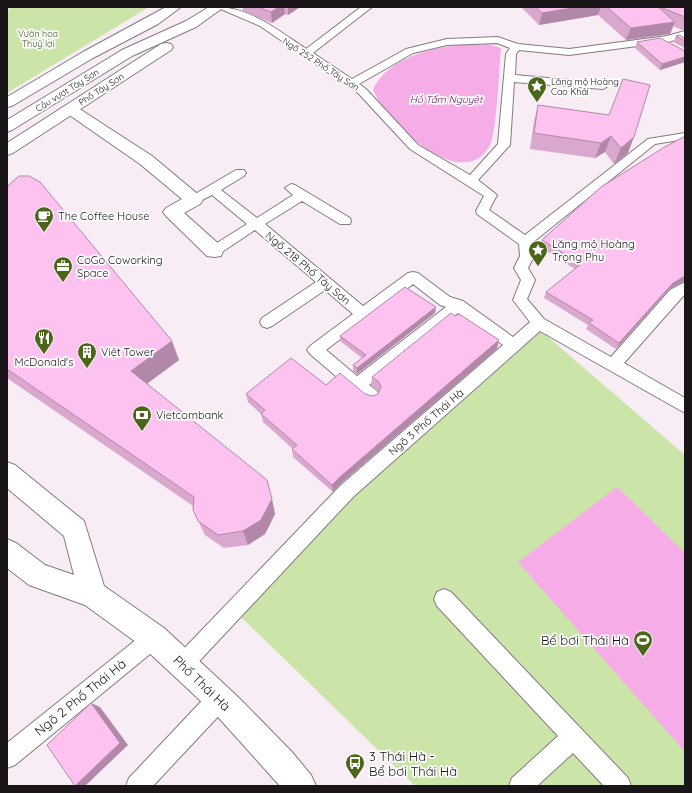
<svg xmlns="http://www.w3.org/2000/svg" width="692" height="793" viewBox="0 0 692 793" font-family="Quicksand,sans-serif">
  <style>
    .green { fill: #cbe5a9 }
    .water { fill: #f6ace6 }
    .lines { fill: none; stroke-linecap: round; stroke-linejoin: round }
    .lane-casing { stroke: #847a82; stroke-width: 2 }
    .street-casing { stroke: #847a82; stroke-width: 2 }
    .primary-casing { stroke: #847a82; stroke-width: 2 }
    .lane { fill: #fff; fill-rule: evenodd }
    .street { fill: #fff; fill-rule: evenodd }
    .primary { fill: #fff; fill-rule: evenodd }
    .wall { fill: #daa7ce }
    .shaded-wall { fill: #b288a8 }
    .building { fill: #fec2f0; stroke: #b288a8 }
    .labels { text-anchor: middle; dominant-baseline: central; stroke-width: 3.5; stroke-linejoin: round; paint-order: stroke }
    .far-park-label { font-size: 9px; fill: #41561e; stroke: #fefefe }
    .far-street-label { font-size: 9px; fill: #191518; stroke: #fefefe }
    .far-poi-label { font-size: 9px; fill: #191518; stroke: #fefefe; text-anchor: start }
    .far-water-label { font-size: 10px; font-style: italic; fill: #620c56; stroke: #fefefe }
    .poi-label { font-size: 11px; fill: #191518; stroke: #fefefe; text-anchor: start }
    .street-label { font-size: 11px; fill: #191518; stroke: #fefefe }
    .near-poi-label { font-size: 13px; fill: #191518; stroke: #fefefe; text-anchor: end }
    .near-street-label { font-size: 13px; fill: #191518; stroke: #fefefe }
  </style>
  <rect width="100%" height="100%" fill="#f8ecf5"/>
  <g class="green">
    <polygon points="12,7 149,7 7,93 7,10"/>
    <polygon points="540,330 685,455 685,786 415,786 240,616 353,493"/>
  </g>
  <g class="water">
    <path d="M484,43L501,48C499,66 497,135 489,147C460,194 386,121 373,90C389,53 448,44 484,43Z"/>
    <polygon points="617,487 685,553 685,752 518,562"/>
  </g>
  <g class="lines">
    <defs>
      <g id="lane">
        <path d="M216,7C250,7 279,31 306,49L361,7H372L313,53L352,79L406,49L447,39L498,37L518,44L569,49L667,36L685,31V37L668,42L569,55L519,50L516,54L515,75L603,83L608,86L603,89L514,82L510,145L478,180L497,195L489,210L525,235L648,139L685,133V139L655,144L532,243L534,256L528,268L535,280L527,299L544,319L611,357L670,290L685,282V294L624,363L685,398V413L540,331L353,497L190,671L183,674L176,671L173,664L176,657L341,485L503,345L458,313L369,385L377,391L379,396L377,401L371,403L365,401L310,354L307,350L310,346L353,314L325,290L272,326L267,328L262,326L260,322L262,318L316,282L255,230L219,254H209L207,251L209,248L247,224L212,195L194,204L190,203L188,200L190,197L236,170H244L246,173L244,176L221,190L257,218L293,195L285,188L291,184L295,185L350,218L351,221L350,224H340L302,201L265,224L363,306L408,273L413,272L418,273L450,297L463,301L513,337L530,322L513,300L521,280L514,268L520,256L519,244L477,214L476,211L484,196L410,149L358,93L260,26ZM497,43L510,48L506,54L498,144L470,175L418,145L366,89L359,84L413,53L447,45ZM413,284L440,305L446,307L357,376L326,350Z"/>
        <polygon points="444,589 451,592 628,778 631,786 604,786 573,753 537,786 509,786 512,778 558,736 437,606 434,599 437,592"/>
        <polygon points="154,628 161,631 164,638 161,645 15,765 7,768 7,743 147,631"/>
        <polygon points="219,688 227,691 230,699 227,707 153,786 126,786 129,778 211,691"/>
      </g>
      <polygon id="street" points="70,104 75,106 152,156 200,196 203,200 200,204 184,213 221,246 223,251 221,256 214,257 207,256 166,216 163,212 166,208 182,199 140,164 65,112 62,109 65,106"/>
      <g id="primary">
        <polygon points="166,7 181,7 158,24 93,58 12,106 7,107 7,97 83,52"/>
        <polygon points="209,7 224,7 196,27 132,56 12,130 7,132 7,120 122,50 186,21"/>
        <polygon points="166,43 171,44 173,47 171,50 13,153 7,155 7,143 161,44"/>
        <polygon points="7,462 15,465 84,521 104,586 164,628 238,697 292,752 311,775 316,786 280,786 218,717 144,648 85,605 29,585 7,568 7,539 16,543 45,565 74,575 64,536 7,488"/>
      </g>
    </defs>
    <use href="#lane" class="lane-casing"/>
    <use href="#street" class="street-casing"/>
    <use href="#primary" class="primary-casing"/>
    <use href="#lane" class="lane"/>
    <use href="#street" class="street"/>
    <use href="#primary" class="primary"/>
  </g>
  <g class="wall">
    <polygon points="243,7 300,7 288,15 285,14 272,23 243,11"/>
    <polygon points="521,7 685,7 685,31 673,26 670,34 626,40 598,15 539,25"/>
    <polygon points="676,36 685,39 685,48 673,42"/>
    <polygon points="637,42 685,51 685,62 660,70 635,48"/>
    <polygon points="538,105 609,115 628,153 614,164 605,152 595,158 530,149 534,121"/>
    <polygon points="685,136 685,281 684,281 669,289 616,349 586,329 588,325 544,298 546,292 575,269 540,247 542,240"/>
    <polygon points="7,188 179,360 147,383 275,514 265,534 248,545 224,548 205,535 193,510 193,506 7,378"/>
    <polygon points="435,313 357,374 353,371 353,365 362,358 340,341 340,336"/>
    <polygon points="497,349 340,484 333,492 293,457 292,449 293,449 263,422 261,414 248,402 246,394 326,385 372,396 378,394 379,392 378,390 371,385 372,377"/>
  </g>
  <g class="shaded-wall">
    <polygon points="279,7 284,7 285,14 272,23 271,12"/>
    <polygon points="288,7 300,7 288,15"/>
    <polygon points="578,7 601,7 598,15 539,25 542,13"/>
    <polygon points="675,22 670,34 626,40 631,28"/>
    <polygon points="685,57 685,62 660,70 662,64"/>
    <polygon points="611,136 605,152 595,158 601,143"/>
    <polygon points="634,137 628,153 614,164 621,148"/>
    <polygon points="685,276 685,280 684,281 669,289 616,349 619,343 673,283"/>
    <polygon points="436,307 435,313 357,374 357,368"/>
    <polygon points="499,340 497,349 340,484 333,492 332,485 340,477"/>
    <polygon points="172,341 179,360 140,389 131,371"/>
    <polygon points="272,499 275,514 265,534 248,545 243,531"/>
    <polygon points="91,703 100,707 128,745 85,786 75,786"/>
  </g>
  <g class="building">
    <polygon points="258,7 279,7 271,12"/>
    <polygon points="536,7 578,7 542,13"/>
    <polygon points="607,7 658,7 675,22 631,28"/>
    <polygon points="660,7 685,7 685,17"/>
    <polygon points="680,35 685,39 685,41 676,36"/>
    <polygon points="660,38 685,51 685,57 662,64 637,42"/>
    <polygon points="623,79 650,85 634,137 621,148 611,136 601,143 534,133 538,105 609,115"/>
    <polygon points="685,136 685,276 673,283 619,343 589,323 593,320 546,292 581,264 542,240 601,187 663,148"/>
    <polygon points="19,176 29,176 40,182 172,341 131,371 267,480 272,499 261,520 243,531 218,535 198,521 193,510 194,497 7,369 7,188 10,184"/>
    <polygon points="405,287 436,307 357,368 353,365 366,355 340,336"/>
    <polygon points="451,313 455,316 459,314 499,340 340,477 332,485 292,449 297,445 261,414 265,410 246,394 291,358 326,385 340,373 365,394 372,396 378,394 381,387 379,382 372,377"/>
    <polygon points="91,703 120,743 75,786 47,745"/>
  </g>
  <defs>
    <symbol id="sight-pin" viewBox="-11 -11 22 30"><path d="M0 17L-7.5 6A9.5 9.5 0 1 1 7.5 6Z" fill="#4b6618" stroke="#fefefe"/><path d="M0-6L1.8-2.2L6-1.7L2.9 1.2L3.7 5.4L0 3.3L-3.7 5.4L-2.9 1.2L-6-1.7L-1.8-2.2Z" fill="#fff"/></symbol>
    <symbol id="cafe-pin" viewBox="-11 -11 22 30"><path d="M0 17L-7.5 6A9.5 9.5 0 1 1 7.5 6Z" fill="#4b6618" stroke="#fefefe"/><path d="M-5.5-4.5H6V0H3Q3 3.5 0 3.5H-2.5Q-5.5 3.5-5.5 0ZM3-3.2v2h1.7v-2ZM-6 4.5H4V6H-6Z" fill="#fff"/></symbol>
    <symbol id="office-pin" viewBox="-11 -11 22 30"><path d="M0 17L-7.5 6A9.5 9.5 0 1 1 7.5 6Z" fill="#4b6618" stroke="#fefefe"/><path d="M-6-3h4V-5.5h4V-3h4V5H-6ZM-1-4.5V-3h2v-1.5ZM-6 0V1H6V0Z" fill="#fff"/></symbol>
    <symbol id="restaurant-pin" viewBox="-11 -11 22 30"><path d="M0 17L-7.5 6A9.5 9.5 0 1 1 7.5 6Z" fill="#4b6618" stroke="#fefefe"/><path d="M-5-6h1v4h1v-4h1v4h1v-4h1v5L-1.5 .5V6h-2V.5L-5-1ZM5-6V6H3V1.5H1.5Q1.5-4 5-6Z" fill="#fff"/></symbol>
    <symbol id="building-pin" viewBox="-11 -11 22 30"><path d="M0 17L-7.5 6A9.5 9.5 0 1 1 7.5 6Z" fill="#4b6618" stroke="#fefefe"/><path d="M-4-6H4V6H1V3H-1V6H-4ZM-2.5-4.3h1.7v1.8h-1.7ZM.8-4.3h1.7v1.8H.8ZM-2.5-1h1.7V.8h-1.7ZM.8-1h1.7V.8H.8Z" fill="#fff"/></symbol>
    <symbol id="bank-pin" viewBox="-11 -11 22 30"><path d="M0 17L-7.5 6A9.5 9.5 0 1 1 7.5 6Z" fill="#4b6618" stroke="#fefefe"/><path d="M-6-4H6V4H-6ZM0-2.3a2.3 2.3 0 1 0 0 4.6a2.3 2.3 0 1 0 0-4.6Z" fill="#fff"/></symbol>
    <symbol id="stadium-pin" viewBox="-11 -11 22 30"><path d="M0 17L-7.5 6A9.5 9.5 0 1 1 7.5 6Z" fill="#4b6618" stroke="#fefefe"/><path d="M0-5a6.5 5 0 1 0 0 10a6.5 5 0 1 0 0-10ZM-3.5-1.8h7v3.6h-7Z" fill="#fff"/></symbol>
    <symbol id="bus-pin" viewBox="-11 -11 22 30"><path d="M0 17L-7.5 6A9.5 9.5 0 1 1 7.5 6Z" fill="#4b6618" stroke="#fefefe"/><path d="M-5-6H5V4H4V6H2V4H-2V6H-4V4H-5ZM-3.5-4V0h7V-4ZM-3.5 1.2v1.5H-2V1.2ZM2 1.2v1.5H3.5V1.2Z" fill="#fff"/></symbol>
  </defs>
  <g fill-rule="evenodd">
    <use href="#sight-pin" x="526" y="75" width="22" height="30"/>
    <use href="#cafe-pin" x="33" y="205" width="22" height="30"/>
    <use href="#sight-pin" x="527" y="239" width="22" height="30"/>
    <use href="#office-pin" x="52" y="255" width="22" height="30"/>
    <use href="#restaurant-pin" x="33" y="327" width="22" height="30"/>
    <use href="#building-pin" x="76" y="341" width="22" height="30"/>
    <use href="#bank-pin" x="131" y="404" width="22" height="30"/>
    <use href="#stadium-pin" x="632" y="629" width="22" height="30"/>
    <use href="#bus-pin" x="344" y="752" width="22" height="30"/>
  </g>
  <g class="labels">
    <g class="far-park-label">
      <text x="38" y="33">Vườn hoa<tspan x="38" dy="10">Thuỷ lợi</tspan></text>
    </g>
    <g class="far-street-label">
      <text transform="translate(321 64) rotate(33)">Ngõ 252 Phố Tây Sơn</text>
      <text transform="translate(101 89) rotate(-33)">Phố Tây Sơn</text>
      <text transform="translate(67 90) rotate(-32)">Cầu vượt Tây Sơn</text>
    </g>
    <g class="far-poi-label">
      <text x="551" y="81">Lăng mộ Hoàng<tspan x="551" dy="10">Cao Khải</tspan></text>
    </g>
    <g class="far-water-label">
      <text x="446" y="99">Hồ Tẩm Nguyệt</text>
    </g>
    <g class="poi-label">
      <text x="58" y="216">The Coffee House</text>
      <text x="552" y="244">Lăng mộ Hoàng<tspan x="552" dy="13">Trọng Phu</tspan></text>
      <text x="77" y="260">CoGo Coworking<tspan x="77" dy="13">Space</tspan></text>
      <text x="101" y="352">Việt Tower</text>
      <text x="44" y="362" text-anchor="middle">McDonald's</text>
      <text x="156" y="415">Vietcombank</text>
    </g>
    <g class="street-label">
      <text transform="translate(308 268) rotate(40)">Ngõ 218 Phố Tây Sơn</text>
      <text transform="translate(426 422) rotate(-41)">Ngõ 3 Phố Thái Hà</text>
    </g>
    <g class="near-poi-label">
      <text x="629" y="640">Bể bơi Thái Hà</text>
      <text x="369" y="756" text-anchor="start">3 Thái Hà -<tspan x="369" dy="15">Bể bơi Thái Hà</tspan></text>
    </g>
    <g class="near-street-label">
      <text transform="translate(202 683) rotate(44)">Phố Thái Hà</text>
      <text transform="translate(80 697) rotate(-39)">Ngõ 2 Phố Thái Hà</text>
    </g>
  </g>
  <rect width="692" height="793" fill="none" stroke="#191518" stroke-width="16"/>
</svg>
